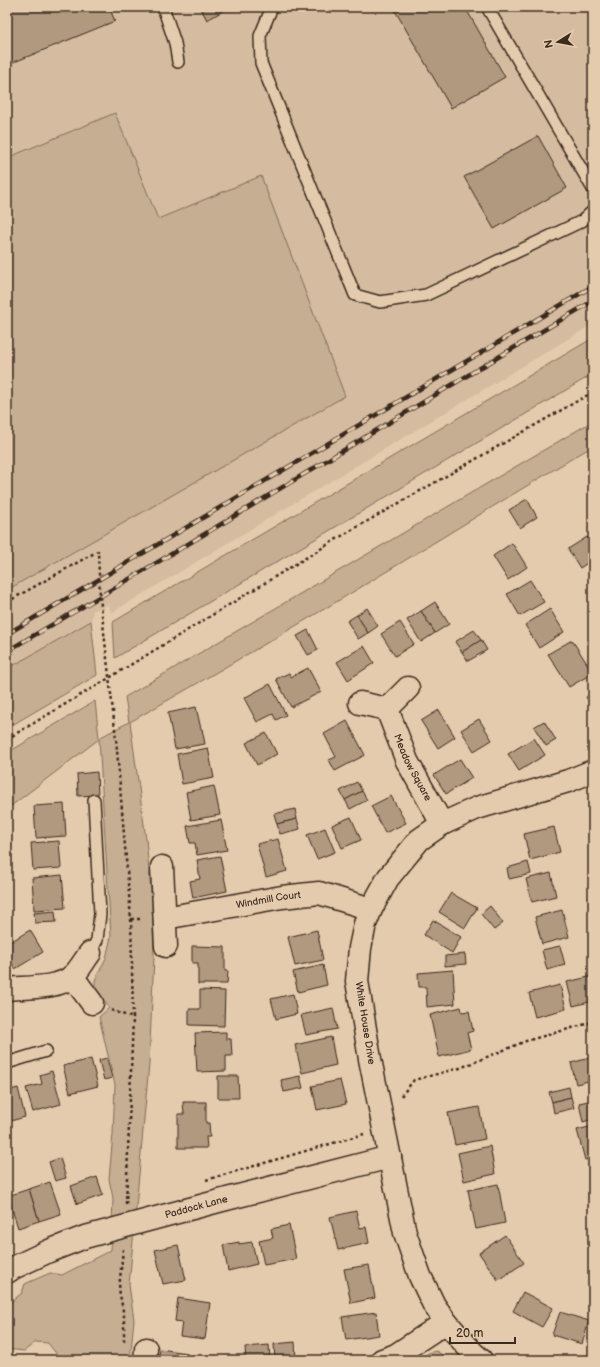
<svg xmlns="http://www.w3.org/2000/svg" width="600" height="1367" viewBox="0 0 600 1367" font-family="'Balsamiq Sans',sans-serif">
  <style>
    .built { fill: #d5bca0 }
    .green { fill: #c6ae93; stroke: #806c58 }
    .building { fill: #b19980; stroke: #3b2a1e }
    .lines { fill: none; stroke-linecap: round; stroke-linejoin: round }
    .lane-casing { stroke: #3b2a1e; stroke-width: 14 }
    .street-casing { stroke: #3b2a1e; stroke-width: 25 }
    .path { stroke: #3b2a1e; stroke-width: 2.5; stroke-dasharray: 3 3; stroke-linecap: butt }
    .lane { stroke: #e5cbad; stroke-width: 11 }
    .street { stroke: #e5cbad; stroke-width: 22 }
    .rail-casing { stroke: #3b2a1e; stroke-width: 4.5 }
    .rail { stroke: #e5cbad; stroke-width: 3; stroke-dasharray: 9; stroke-linecap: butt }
    .labels { text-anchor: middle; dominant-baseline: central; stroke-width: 3; stroke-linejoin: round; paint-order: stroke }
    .street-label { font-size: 10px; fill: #3b2a1e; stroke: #e5cbad }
  </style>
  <rect width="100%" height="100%" fill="#e5cbad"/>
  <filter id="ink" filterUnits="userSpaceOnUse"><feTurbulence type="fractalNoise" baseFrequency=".025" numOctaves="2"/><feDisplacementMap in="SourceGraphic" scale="8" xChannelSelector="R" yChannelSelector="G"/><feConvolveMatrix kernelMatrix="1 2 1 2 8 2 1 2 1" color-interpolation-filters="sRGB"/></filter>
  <g filter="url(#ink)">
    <polygon class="built" points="7,7 593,7 593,324 111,613 109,604 93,611 91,621 7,669"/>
    <g class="green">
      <polygon points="115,113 158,219 261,176 345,396 7,590 7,158"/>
      <polygon points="593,338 593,374 115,658 113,622"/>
      <path d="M593,421V446C536,480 479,515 422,550C326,609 228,666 130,722L146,839L152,902L154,957L149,1064L129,1285L134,1320L130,1360H87L58,1356L48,1343L36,1342L24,1351L7,1349V1305L22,1293L25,1284L50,1273L62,1275L111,1250L113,1198L109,1179L113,1134L115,1085L99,1017L109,1008L95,987V980L106,958L111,937L99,739L7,809V753L95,701L99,738L129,722L125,697Z"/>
      <polygon points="91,621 97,675 7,728 7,669"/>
      <polygon points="436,1351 444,1356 446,1360 423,1360 428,1353"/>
    </g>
    <g class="building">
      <polygon points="7,7 109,7 115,21 7,65"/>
      <polygon points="200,7 230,7 207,20"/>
      <polygon points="393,7 465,7 505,77 451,108"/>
      <polygon points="538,136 567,188 494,229 464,177"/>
      <polygon points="527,499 537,517 520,528 509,510"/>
      <polygon points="587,537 593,546 593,559 580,568 568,549"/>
      <polygon points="512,543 527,567 508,580 493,556"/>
      <polygon points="530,580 544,602 520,616 507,594"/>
      <polygon points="435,602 449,624 435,633 421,611"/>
      <polygon points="367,608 378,626 368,633 357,615"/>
      <polygon points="550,609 564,632 539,648 525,625"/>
      <polygon points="421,611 435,633 421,642 407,620"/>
      <polygon points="357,615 368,633 358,639 347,621"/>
      <polygon points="400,622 414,644 395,656 381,634"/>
      <polygon points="308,630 318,650 308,655 297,636"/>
      <polygon points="474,630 481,640 462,652 455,642"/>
      <polygon points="481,640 487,650 468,661 462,652"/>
      <polygon points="572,640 593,673 569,687 548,654"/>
      <polygon points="364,646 374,663 348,680 337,662"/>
      <polygon points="308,668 321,692 291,707 276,679 289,673 291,677"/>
      <polygon points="270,684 286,715 276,720 273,714 257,722 244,698"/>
      <polygon points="593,693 593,708 586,697"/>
      <polygon points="196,707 201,729 202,729 205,744 175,749 168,713"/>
      <polygon points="439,710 455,737 438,748 421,721"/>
      <polygon points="479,719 492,740 474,751 461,730"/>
      <polygon points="347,721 365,755 335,771 329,760 336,757 324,734"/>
      <polygon points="544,721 556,740 546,746 534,727"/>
      <polygon points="266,733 277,754 257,765 246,743"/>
      <polygon points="534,738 545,755 519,771 508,754"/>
      <polygon points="208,748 214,778 182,784 177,754"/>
      <polygon points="460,759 472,778 446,794 434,775"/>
      <polygon points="97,772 98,795 78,796 77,774"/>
      <polygon points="357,782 362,791 345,800 340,791"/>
      <polygon points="214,786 220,815 191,820 186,792"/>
      <polygon points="362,791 367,800 350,809 345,800"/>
      <polygon points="391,796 406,823 385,833 371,806"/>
      <polygon points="64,804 66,836 36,838 34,806"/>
      <polygon points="295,809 297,819 277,824 274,814"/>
      <polygon points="351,817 361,840 342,848 332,825"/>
      <polygon points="297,819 300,829 280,834 277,824"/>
      <polygon points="221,820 227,850 197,855 195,843 190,843 187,826"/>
      <polygon points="554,827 560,852 530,860 524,834"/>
      <polygon points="325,828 335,852 317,859 307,835"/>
      <polygon points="278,839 287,871 266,877 257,844"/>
      <polygon points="59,841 61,868 33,870 31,843"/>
      <polygon points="220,856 227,891 193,898 190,881 200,879 197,860"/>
      <polygon points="528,862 531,874 509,879 507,868"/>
      <polygon points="551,873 556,896 532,902 526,879"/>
      <polygon points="62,875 65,908 34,910 32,878"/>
      <polygon points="451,893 477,908 465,928 439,912"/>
      <polygon points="490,906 503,923 494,930 481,914"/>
      <polygon points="562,910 569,937 542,944 535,917"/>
      <polygon points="55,911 56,922 35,923 34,913"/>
      <polygon points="433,920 461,937 452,953 424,935"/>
      <polygon points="30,930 43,952 15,969 7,956 7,944"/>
      <polygon points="317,930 323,960 295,966 288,937"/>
      <polygon points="192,946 225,947 225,971 228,971 227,984 198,984 198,963 192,963"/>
      <polygon points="560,946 565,965 547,970 542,950"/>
      <polygon points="465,954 466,964 445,966 445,956"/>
      <polygon points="323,965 327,985 298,992 293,972"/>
      <polygon points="453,970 455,1004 427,1007 426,987 419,987 418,973"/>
      <polygon points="593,976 593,1001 573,1006 567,982"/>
      <polygon points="560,985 566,1009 535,1017 529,993"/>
      <polygon points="200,990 225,991 224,1026 189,1025 189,1009 200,1009"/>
      <polygon points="293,994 297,1014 276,1019 271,999"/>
      <polygon points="461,1007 462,1012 469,1011 473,1031 467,1033 471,1049 439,1057 430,1015"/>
      <polygon points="333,1008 337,1029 306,1035 301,1015"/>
      <polygon points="226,1032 226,1039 231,1039 232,1056 226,1056 226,1071 197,1072 195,1033"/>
      <polygon points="331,1037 336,1065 302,1073 295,1045"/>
      <polygon points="593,1057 593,1080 576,1084 571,1063"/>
      <polygon points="107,1058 112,1078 104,1080 99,1060"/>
      <polygon points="91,1059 98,1086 70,1093 63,1066"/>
      <polygon points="52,1071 61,1104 33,1112 26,1088 42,1084 40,1075"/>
      <polygon points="218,1076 238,1076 239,1098 218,1098"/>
      <polygon points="300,1076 303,1088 284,1092 281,1080"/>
      <polygon points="340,1080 346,1104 317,1110 312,1086"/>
      <polygon points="569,1087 571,1097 552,1102 549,1092"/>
      <polygon points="18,1088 25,1117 7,1122 7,1091"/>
      <polygon points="571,1097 574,1108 554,1113 552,1102"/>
      <polygon points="593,1100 593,1119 583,1122 579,1103"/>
      <polygon points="183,1102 206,1102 206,1123 209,1123 210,1137 206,1137 207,1148 178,1148 178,1114 184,1114"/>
      <polygon points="479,1107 485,1139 455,1145 448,1113"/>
      <polygon points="593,1126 593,1158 585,1160 577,1130"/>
      <polygon points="490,1146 495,1174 464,1181 458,1153"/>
      <polygon points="60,1158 66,1178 55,1181 49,1162"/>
      <polygon points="593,1162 593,1183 588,1164"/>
      <polygon points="97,1177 103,1195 77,1204 71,1186"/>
      <polygon points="50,1182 61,1214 39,1221 29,1189"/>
      <polygon points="498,1184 505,1223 476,1229 468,1190"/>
      <polygon points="29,1189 39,1221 18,1228 8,1196"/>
      <polygon points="356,1211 360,1228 366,1227 369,1243 338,1250 330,1217"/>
      <polygon points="289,1225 296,1259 264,1265 259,1241 273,1238 271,1229"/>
      <polygon points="505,1235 524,1263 498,1280 479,1253"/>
      <polygon points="239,1242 239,1244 252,1242 257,1264 228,1271 223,1245"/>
      <polygon points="178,1245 186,1280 163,1284 155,1250"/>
      <polygon points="369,1265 375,1298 351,1303 344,1269"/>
      <polygon points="523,1292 553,1308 542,1327 513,1311"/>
      <polygon points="178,1298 210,1303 205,1339 180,1336 182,1322 175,1321"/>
      <polygon points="376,1312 379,1335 346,1340 342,1317"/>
      <polygon points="560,1312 589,1321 582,1344 552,1335"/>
      <polygon points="295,1342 296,1360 275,1360 274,1344"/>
      <polygon points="269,1345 270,1360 246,1360 245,1347"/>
      <polygon points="160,1349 187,1353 186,1360 158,1360"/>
    </g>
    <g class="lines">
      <defs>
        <g id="lane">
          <polyline points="163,7 175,43 178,62"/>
          <polyline points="272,7 260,36 261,63 355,295 380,302 426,295 582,221 593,211"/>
          <polyline points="487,7 593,189"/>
          <polyline points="90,953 97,940 100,914 94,800"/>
          <polyline points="7,1063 46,1051"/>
        </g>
        <g id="street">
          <polyline points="360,703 387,709 408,688"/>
          <path id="s1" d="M387,709L407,761L442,824"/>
          <polyline points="162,867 166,946"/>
          <path id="s2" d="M165,918L282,897L319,893L371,909"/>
          <polyline points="72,976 92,1003"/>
          <path d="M7,989C26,987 58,989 73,976C80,969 84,961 90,953"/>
          <path id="s3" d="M7,1272L13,1268L49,1251L85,1237L219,1201L390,1157"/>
          <polyline points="145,1360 146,1349"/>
          <polyline points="382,1360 396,1355 446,1322"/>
          <polyline points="481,1360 473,1353 446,1322 434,1305 420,1276 405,1233 370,1059 357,981 360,948 365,924 371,909 388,878 419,840 442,824 477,808 568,781 593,771"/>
        </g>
      </defs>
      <use href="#lane" class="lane-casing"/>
      <use href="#street" class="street-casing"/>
      <g class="path">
        <polyline points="7,602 98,551 100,597 116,738 131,919 133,1018 126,1204"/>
        <polyline points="7,739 109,678 345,534 593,392"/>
        <polyline points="131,919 142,919"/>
        <polyline points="111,1010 133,1018"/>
        <polyline points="401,1096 414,1080 460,1068 526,1041 593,1022"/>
        <polyline points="206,1180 364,1134"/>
        <polyline points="123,1249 119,1289 124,1316 124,1344"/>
      </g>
      <use href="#lane" class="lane"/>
      <use href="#street" class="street"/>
      <defs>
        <g id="rail">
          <polyline points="7,634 593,286"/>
          <path d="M7,651C204,537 397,416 593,301"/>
        </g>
      </defs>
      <use href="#rail" class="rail-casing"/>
      <use href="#rail" class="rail"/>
    </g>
  </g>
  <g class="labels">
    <g class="street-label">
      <text stroke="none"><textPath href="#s1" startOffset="64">Meadow Square</textPath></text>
      <text stroke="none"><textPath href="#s2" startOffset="105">Windmill Court</textPath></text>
      <text transform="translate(365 1023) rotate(81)">White House Drive</text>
      <text stroke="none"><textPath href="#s3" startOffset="201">Paddock Lane</textPath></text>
    </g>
  </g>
  <rect width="600" height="1367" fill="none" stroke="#e5cbad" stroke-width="24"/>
  <rect x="12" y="12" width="576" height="1343" fill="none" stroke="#3b2a1e" stroke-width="1.5" filter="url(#ink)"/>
  <g transform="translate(558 42) rotate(259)" stroke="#e5cbad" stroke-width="3" paint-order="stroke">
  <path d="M0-3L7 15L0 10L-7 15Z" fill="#3b2a1e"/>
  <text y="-6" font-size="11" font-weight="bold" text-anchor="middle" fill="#3b2a1e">N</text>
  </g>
  <path d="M450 1337v6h65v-6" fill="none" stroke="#3b2a1e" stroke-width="2"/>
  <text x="456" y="1337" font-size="12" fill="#3b2a1e" stroke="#e5cbad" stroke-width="3" paint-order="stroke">20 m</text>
</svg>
